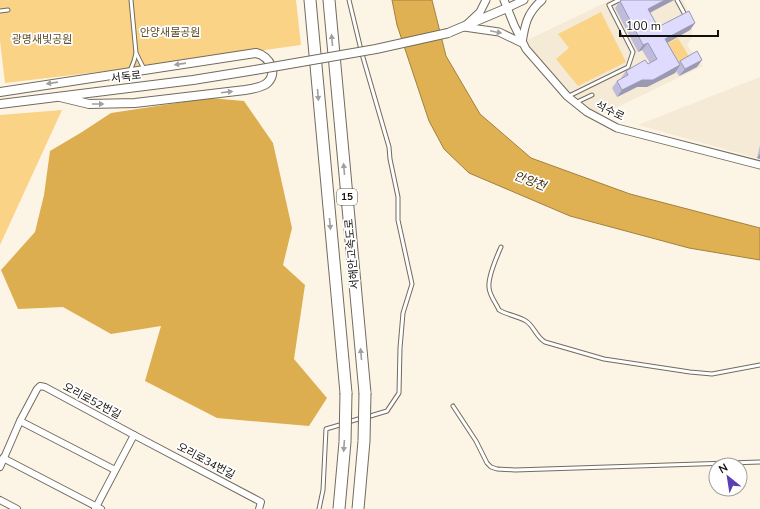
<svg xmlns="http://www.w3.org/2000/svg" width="760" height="509" viewBox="0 0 760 509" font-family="'Nunito Sans','Noto Sans KR',sans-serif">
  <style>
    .built { fill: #f5ead5 }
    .green { fill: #fad387 }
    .forest { fill: #dcae4f }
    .water { fill: #dfb152; stroke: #a2813d }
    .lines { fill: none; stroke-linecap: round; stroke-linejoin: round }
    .service-casing { stroke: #726b5e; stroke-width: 5 }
    .minor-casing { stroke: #726b5e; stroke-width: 8 }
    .tertiary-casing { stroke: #726b5e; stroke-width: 9 }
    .secondary-casing { stroke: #726b5e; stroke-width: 10 }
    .motorway-casing { stroke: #726b5e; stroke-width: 13 }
    .service { stroke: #fff; stroke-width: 3 }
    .minor { stroke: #fff; stroke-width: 6 }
    .tertiary { stroke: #fff; stroke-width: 7 }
    .secondary { stroke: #fff; stroke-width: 8 }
    .motorway { stroke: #fff; stroke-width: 11 }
    .secondary-bridge-casing { stroke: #726b5e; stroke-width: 10; stroke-linecap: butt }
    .motorway-bridge-casing { stroke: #726b5e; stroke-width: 13; stroke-linecap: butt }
    .secondary-bridge { stroke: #fff; stroke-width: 8 }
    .motorway-bridge { stroke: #fff; stroke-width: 11 }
    .wall { fill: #bfbcdb }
    .shaded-wall { fill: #9b99b2 }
    .building { fill: #dedbff; stroke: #9b99b2 }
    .oneway { fill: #a19f9d }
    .labels { text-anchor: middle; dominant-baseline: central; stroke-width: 3.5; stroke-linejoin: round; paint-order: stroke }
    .shield { fill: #fff; stroke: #5a5854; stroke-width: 1 }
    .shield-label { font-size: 10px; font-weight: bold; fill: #13100b }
    .park-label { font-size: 11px; fill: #614e27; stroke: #fff }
    .street-label { font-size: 11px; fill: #13100b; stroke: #fff }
    .water-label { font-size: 12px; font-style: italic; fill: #423005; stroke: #fff }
  </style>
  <rect width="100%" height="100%" fill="#fcf5e6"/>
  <g class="built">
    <polygon points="611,0 683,0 692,20 692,38 687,45 703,66 599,116 577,102 523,42"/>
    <polygon points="760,77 760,159 638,125"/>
  </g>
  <g class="green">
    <polygon points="0,0 296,0 301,45 141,67 5,83 0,41"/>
    <polygon points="601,12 626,62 578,86 556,59 569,48 558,34"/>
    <polygon points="678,38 690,58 674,66 663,46"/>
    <polygon points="62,110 0,245 0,115"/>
  </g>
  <polygon class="forest" points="210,98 244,101 273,143 292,228 283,265 305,285 294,359 327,398 309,426 217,418 145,381 161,326 111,334 63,307 18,309 1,270 35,232 44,195 50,151 82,132 111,113"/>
  <polygon class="water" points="392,0 432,0 446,56 480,114 531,158 630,194 760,228 760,260 689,248 570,216 469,173 444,149 429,121 397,25"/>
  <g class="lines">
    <defs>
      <g id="service">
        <polyline points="349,0 362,54 389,147 390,159 398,197 398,220 412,284 403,313 400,348 399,393 387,411 367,417"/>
        <polyline points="677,0 684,13"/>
        <polyline points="0,11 8,10"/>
        <polyline points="136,53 144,69"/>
        <polyline points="130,71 134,61 136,53 131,0"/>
        <polyline points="569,96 628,67 633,52 609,5 619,0"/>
        <polyline points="577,102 592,95"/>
        <path d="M501,247C497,256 488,277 489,287C489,295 496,303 499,310C507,315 518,316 526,321C534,326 536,337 545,342L604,359L690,372L712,374L760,365"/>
        <polyline points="453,406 476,441 487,463 491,467 497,469 515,470 760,462"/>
        <polyline points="348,422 362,418"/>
        <polyline points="319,509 323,490 326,429 343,424"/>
      </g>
      <g id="minor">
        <polyline points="20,421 115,470"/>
        <polyline points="134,435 261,502 259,509"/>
        <polyline points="3,458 101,509"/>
        <polyline points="0,467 20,421 37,389 40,386 45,387 134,435 95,509"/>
        <polyline points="0,500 17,509"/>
      </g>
      <g id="tertiary">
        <path d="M486,0L480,12L464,27L499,32L522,43C525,24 527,13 542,0"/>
        <polyline points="504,0 514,25 526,49 567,96 587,112 617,128 760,165"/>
        <polyline points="507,8 524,0"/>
      </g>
      <g id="secondary">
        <polyline points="448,33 507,8"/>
        <path d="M0,92L256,53C270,56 279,74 266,84C259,88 252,89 245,90L135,103L89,104L60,97"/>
        <polyline points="0,104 193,80 255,70"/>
      </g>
      <g id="motorway">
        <polyline points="310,0 346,393"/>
        <polyline points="329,0 365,393"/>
      </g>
    </defs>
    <use href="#service" class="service-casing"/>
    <use href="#minor" class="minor-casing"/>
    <use href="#tertiary" class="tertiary-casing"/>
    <use href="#secondary" class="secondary-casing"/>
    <use href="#motorway" class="motorway-casing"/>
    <use href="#service" class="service"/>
    <use href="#minor" class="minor"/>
    <use href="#tertiary" class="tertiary"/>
    <use href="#secondary" class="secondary"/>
    <use href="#motorway" class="motorway"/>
    <defs>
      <polyline id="secondary-bridge" points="255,70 376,49 448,33"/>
      <g id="motorway-bridge">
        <polyline points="339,509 345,442 346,393"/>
        <polyline points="358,509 364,441 365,393"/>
      </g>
    </defs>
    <use href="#secondary-bridge" class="secondary-bridge-casing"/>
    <use href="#motorway-bridge" class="motorway-bridge-casing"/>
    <use href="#secondary-bridge" class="secondary-bridge"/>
    <use href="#motorway-bridge" class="motorway-bridge"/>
  </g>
  <g class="wall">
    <polygon points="622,0 674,0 650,13 658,27 695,23 690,30 667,43 678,62 680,61 697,67 679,76 676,71 675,73 647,87 637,87 617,97 612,88 617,81 621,79 621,78 626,71 650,63 642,50 638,52 615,8 620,1"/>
    <polygon points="760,145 760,159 757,158"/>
  </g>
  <g class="shaded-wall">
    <polygon points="665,0 674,0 643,16 648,9"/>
    <polygon points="695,23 690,30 660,47 665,39"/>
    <polygon points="648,43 642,50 638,52 643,45"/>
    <polygon points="702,60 697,67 679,76 685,69"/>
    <polygon points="680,65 675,73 647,87 637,87 617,97 622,90 642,80"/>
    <polygon points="760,154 760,159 757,158"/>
  </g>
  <g class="building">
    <polygon points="622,0 665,0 648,9 658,27 689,11 695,23 665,39 680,65 653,80 642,80 622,90 617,81 628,75 626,71 645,60 648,64 657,59 648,43 643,45 620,1"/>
    <polygon points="697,51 702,60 685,69 680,61"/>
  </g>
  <defs><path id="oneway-solid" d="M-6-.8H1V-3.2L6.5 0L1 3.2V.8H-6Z"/></defs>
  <g class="oneway">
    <use href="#oneway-solid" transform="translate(496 32) rotate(12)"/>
    <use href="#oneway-solid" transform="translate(332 40) rotate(-95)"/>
    <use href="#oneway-solid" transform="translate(180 64) rotate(172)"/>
    <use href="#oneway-solid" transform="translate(52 83) rotate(172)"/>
    <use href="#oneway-solid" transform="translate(227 92) rotate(-7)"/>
    <use href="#oneway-solid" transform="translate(318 95) rotate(85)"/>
    <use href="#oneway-solid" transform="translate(98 104)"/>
    <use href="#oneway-solid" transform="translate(344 169) rotate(-95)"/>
    <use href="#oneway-solid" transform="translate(330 224) rotate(85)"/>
    <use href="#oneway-solid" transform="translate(361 354) rotate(-95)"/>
    <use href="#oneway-solid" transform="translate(344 446) rotate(94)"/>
  </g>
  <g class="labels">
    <rect class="shield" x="337" y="189" width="20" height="16" rx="3"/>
    <g class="shield-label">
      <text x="347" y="197">15</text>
    </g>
    <g class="park-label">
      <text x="170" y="32">안양새물공원</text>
      <text x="42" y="39">광명새빛공원</text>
    </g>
    <g class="street-label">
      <text transform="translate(126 77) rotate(-7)">서독로</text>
      <text transform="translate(610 111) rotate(26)">석수로</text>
      <text transform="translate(352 254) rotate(-95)">서해안고속도로</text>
      <text transform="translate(92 401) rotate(28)">오리로52번길</text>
      <text transform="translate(206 461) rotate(28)">오리로34번길</text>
    </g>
    <g class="water-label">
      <text transform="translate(530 181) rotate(20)">안양천</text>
    </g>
  </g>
  <g transform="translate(728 477) rotate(330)"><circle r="19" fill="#ffffff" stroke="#a19f9d"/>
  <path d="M0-3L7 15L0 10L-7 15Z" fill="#5d3cb5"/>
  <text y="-6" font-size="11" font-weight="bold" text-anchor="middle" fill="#13100b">N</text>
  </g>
  <path d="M620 30v6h98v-6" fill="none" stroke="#13100b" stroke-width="2"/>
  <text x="626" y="30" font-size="12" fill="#13100b" stroke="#ffffff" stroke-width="3" paint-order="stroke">100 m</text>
</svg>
